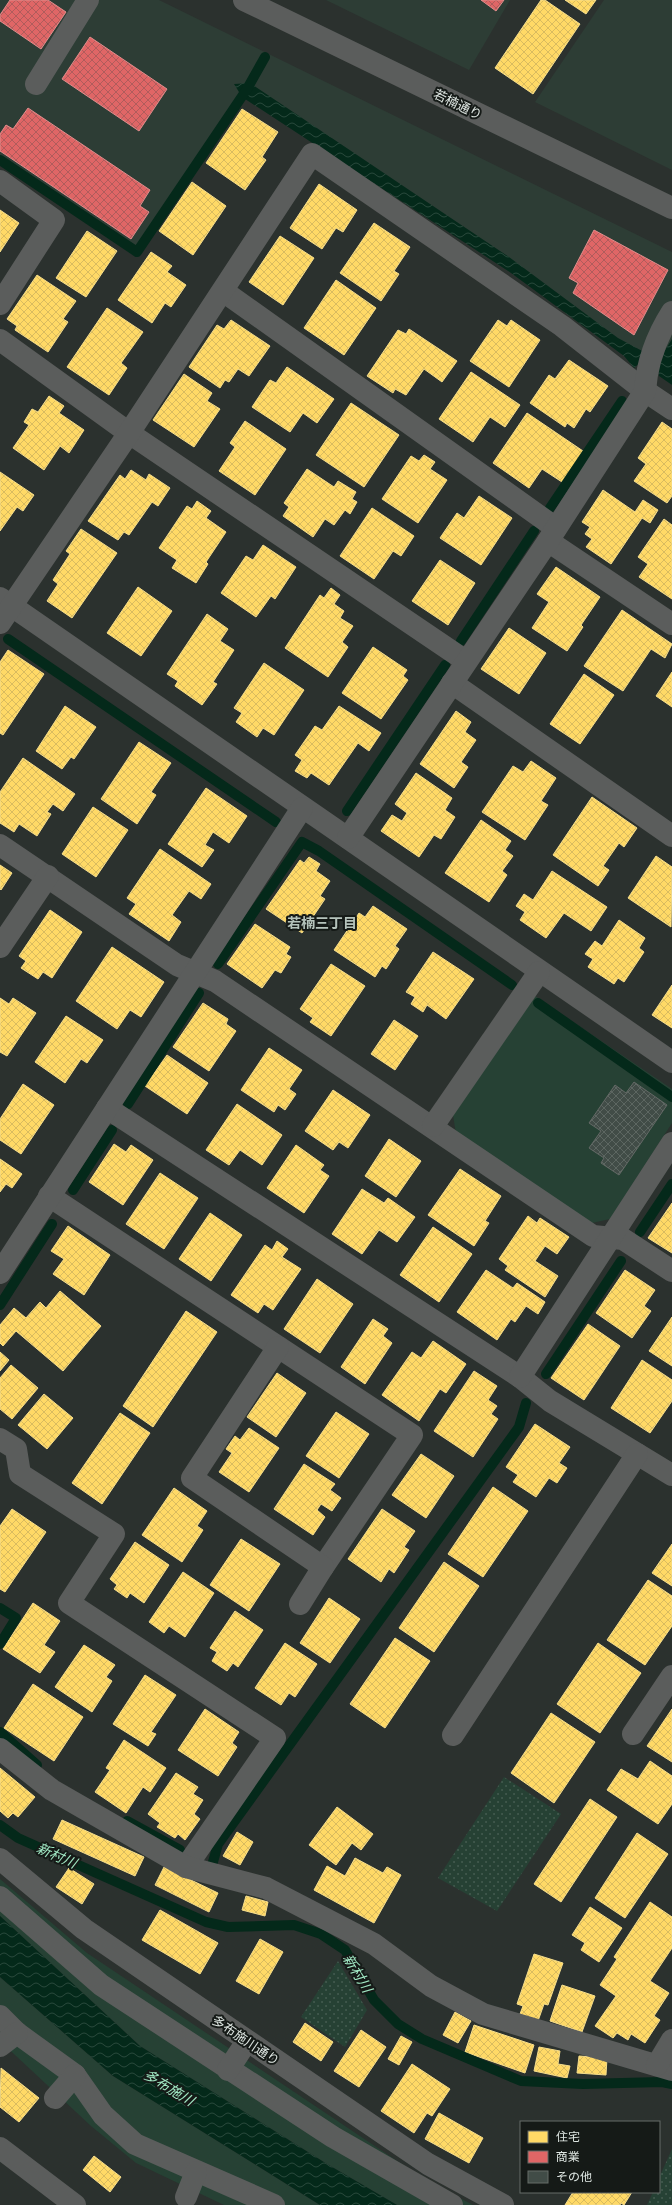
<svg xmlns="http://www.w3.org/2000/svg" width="672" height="2205" viewBox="0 0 672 2205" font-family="'Exo 2','Noto Sans JP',sans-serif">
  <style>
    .built { fill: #2d3d35 }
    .park { fill: #264134 }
    .garden { fill: url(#garden-dots) }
    .water { fill: url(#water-waves) }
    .homes { fill: url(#homes-cross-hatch); stroke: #f5dd8c }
    .shops { fill: url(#shops-cross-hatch); stroke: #e08d8c }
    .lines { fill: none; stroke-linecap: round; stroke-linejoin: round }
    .stream { stroke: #04291a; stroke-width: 10 }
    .building { fill: url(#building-cross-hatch); stroke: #646966 }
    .pedestrian { stroke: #5b5d5c; stroke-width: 22 }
    .minor { stroke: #5b5d5c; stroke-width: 22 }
    .tertiary { stroke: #5b5d5c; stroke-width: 22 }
    .labels { text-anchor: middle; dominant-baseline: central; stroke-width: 4; stroke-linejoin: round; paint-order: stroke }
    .street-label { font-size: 13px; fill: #dfe7e3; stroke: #151a17 }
    .neighbourhood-label { font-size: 14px; font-weight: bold; fill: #b5c3bb; stroke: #151a17 }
    .water-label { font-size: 14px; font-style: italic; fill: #a1e8c4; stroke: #151a17 }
  </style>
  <defs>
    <pattern id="garden-dots" width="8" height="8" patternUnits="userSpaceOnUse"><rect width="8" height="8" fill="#264134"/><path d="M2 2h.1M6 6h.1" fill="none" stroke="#455c51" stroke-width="1.8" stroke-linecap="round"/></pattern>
    <pattern id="water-waves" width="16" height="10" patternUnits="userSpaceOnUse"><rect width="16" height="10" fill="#04291a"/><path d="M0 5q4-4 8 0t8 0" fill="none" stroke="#28483b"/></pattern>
    <pattern id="homes-cross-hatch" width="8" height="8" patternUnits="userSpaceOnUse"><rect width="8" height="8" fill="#ffd966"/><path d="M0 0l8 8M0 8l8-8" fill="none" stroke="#d9bb5f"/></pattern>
    <pattern id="shops-cross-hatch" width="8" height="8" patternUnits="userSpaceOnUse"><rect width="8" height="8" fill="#e06666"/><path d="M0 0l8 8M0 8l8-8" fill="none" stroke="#b15c5c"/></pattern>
    <pattern id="building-cross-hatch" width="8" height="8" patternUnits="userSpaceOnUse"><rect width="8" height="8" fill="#414c47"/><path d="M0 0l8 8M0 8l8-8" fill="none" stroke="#5c6661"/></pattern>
  </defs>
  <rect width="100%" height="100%" fill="#2b312e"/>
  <g class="built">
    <polygon points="0,0 159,0 672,252 672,379 250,89 133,255 0,165"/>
    <polygon points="326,0 510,0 469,70"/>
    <polygon points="604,0 672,0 672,170 535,102"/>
  </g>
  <g class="park">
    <polygon points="535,996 672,1089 672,1123 610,1219 592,1223 456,1134 453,1115"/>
    <polygon points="0,1879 87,1953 424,2179 473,2205 397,2205 327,2164 140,2046 0,1916"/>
    <polygon points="0,1977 113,2076 320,2205 224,2205 136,2163 91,2126 0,2041"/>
  </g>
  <g class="garden">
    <polygon points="504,1777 561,1814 497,1911 438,1878"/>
    <polygon points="338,1961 367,2010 345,2047 301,2017"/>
    <polygon points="672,2149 672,2205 647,2205 653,2192 659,2192 659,2178"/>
  </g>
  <g class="water">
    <polygon points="250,83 509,257 618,338 659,360 672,339 672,385 659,376 658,370 642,361 634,368 624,356 511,273 242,97 234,84"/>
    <polygon points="0,1916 140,2046 327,2164 397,2205 320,2205 113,2076 0,1977"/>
  </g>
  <g class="homes">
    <polygon points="541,0 545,0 580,24 533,94 495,68"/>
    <polygon points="565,0 596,0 586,14"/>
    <polygon points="242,109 278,132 262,157 266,160 245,190 206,163"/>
    <polygon points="192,182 226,206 193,255 159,231"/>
    <polygon points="319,184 357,210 343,232 336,228 322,249 290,228"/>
    <polygon points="0,210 19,223 0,252"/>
    <polygon points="374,223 410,247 394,271 399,274 381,301 340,273"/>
    <polygon points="87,231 117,251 86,297 56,278"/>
    <polygon points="280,236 314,258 283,305 249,282"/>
    <polygon points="151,252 172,266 167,272 186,285 171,307 165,303 152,323 118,300"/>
    <polygon points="37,275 76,301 63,319 68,322 48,352 15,330 17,326 7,319"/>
    <polygon points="336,280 376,308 344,355 304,328"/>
    <polygon points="107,308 143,332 121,363 127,368 109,395 67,367"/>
    <polygon points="231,320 270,346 249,376 238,369 229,382 225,380 220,388 189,367 217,325 224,329"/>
    <polygon points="498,320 507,326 511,320 540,340 509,387 470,361"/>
    <polygon points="409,329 457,361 442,382 424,369 406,395 395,389 393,393 367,376 398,330 406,334"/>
    <polygon points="569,360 608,386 590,412 586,409 574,428 567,423 565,427 530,403 549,375 555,379"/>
    <polygon points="287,367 334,399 317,423 303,413 290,432 252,407 270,380 276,383"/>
    <polygon points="471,372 520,405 505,427 490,417 473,442 439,419"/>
    <polygon points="184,374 212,393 207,401 220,409 194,447 153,420"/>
    <polygon points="49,396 64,406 59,413 84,430 69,453 60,446 44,470 13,448 29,425 24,422 32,409 38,412"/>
    <polygon points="351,403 399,435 364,487 316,455"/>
    <polygon points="527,413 583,451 562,482 542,469 529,488 493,463"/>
    <polygon points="245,421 286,449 255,495 219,471 235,447 230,443"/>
    <polygon points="662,422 672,429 672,496 667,503 634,481 646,464 638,458"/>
    <polygon points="424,455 435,462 430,469 447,480 418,523 382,499 411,456 419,461"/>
    <polygon points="307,469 334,487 338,481 356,492 352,499 357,502 350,514 345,510 334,525 325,519 313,537 283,516 289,507 284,503"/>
    <polygon points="131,470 146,480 149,474 170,488 158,506 152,502 129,535 124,532 118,540 88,521 120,475 125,479"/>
    <polygon points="0,472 34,495 23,511 17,507 0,531"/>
    <polygon points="603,490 635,512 643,500 658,510 650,523 642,518 611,564 586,547 592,539 585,534 590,527 582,522"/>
    <polygon points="479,496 512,518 481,565 440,538 457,513 464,518"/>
    <polygon points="197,501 211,511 206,518 226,532 206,562 208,564 196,583 172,568 177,560 159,548 187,506 192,509"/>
    <polygon points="372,508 414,536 401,556 393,551 374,579 340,556"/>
    <polygon points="664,519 672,525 672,599 639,577 648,564 638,557"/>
    <polygon points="81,529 117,553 72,618 47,601 58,584 53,580 70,554 66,551"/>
    <polygon points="263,545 296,567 275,599 271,596 256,617 221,593 246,556 253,560"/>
    <polygon points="440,560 475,583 448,625 412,601"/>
    <polygon points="556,567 600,597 581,625 583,627 567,651 532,628 549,602 537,594"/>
    <polygon points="138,587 172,611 141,656 107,633"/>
    <polygon points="331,588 340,595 334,604 344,611 340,618 353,626 342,642 348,647 328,677 285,648 320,595 324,598"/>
    <polygon points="622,610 672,644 665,658 651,649 623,691 584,666"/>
    <polygon points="207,614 228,629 220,641 234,650 213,682 217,684 202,705 175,686 178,681 167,674"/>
    <polygon points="509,628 546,653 519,694 481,669"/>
    <polygon points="373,647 407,670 403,676 408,680 381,719 342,693"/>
    <polygon points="8,650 44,674 3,735 0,733 0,662"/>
    <polygon points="264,663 304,690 274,735 263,728 257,737 236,722 242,713 234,708"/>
    <polygon points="672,672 672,707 656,696"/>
    <polygon points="584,674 614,695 580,744 550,724"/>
    <polygon points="65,706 96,727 74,759 71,757 62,769 36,751"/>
    <polygon points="339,706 381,733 369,751 358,743 329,785 311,773 307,778 295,771 302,760 295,755 315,726 322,730"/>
    <polygon points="456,711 471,722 465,732 476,740 461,762 468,767 454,788 420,764"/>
    <polygon points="139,742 171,763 151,792 156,795 137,824 101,799"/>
    <polygon points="23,758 75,794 63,811 53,804 47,812 51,814 37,836 19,824 14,832 0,823 0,792"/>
    <polygon points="531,761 556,778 541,801 548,805 525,840 482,812 513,766 523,772"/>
    <polygon points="416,773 452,798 445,810 455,817 441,839 434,835 419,857 381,831 392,815 402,821 407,813 395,804"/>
    <polygon points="206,788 247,816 229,843 213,832 205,845 214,850 202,867 168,844"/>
    <polygon points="592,797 637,828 624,847 619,843 603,866 609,870 598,886 553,855"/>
    <polygon points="93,807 128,830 96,877 62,854"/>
    <polygon points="481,820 511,841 505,850 513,856 502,871 507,875 489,902 445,873"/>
    <polygon points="160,849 211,884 201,899 189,891 172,915 181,922 169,941 129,914 136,904 127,898"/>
    <polygon points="656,856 672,867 671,927 628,898"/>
    <polygon points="309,857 320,864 316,871 330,881 320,896 325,899 302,933 266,909 300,860 304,863"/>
    <polygon points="0,865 12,873 1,890 0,889"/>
    <polygon points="552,871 607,907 591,931 564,913 546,938 520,920 525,912 516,906 524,894 533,900"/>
    <polygon points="373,906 407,929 395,946 399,949 386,969 382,966 375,977 334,950 359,913 365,917"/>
    <polygon points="50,910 82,932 52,978 43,972 38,979 21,968 26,961 19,956"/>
    <polygon points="619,920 645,938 639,948 644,952 624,982 618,978 614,984 588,967 593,959 585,954 595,941 602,946"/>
    <polygon points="255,924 290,947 286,954 291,957 281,973 275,970 262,988 227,964"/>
    <polygon points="112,947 164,982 141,1017 130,1010 117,1029 76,1001"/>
    <polygon points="433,952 474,979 446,1019 427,1005 423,1012 411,1004 415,997 406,992"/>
    <polygon points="331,964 365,986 331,1036 310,1022 313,1018 300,1009"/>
    <polygon points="672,985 672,1028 652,1015"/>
    <polygon points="0,998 9,1004 13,998 36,1013 7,1056 0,1052"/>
    <polygon points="203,1003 228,1019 226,1024 236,1031 209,1071 173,1047"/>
    <polygon points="66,1016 103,1040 87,1063 81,1059 65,1083 35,1062"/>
    <polygon points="394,1020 418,1036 395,1070 371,1054"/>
    <polygon points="269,1048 302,1070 289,1089 296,1094 285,1110 278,1105 274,1112 241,1090"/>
    <polygon points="167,1055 208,1083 187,1114 145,1086"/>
    <polygon points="23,1084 54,1105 21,1154 0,1140 0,1119"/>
    <polygon points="333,1090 370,1115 348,1148 339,1142 333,1150 305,1131"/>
    <polygon points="237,1104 282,1135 262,1165 240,1150 229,1165 206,1150"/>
    <polygon points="389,1139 421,1161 396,1197 365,1176"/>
    <polygon points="114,1144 126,1152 131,1145 153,1160 123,1205 89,1182"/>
    <polygon points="296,1145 324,1165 320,1170 329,1176 304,1213 267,1188"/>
    <polygon points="0,1159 22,1174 12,1188 6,1184 0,1192"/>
    <polygon points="460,1169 501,1196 485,1221 489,1223 474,1246 428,1215"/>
    <polygon points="160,1173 198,1198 164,1249 126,1224"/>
    <polygon points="362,1189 384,1203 388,1198 415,1217 397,1242 379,1230 362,1254 332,1234"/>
    <polygon points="672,1203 672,1253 648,1238"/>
    <polygon points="210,1213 242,1235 211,1281 179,1259"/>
    <polygon points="528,1216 537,1223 540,1218 569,1237 557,1254 545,1246 535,1261 558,1276 545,1297 505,1270 508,1266 499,1259"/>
    <polygon points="68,1226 110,1255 84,1295 53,1274 64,1259 51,1251"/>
    <polygon points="433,1227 472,1254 439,1302 400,1275"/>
    <polygon points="277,1241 288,1249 282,1257 301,1269 273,1310 264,1304 258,1313 231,1295 265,1245 272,1250"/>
    <polygon points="486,1270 513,1288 517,1283 545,1302 538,1314 526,1306 515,1322 511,1319 497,1340 457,1312"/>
    <polygon points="625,1270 655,1290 644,1306 651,1311 632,1338 596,1313"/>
    <polygon points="317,1279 353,1304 320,1353 284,1329"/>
    <polygon points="60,1291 101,1326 63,1371 16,1331 3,1346 0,1343 0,1325 14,1308 26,1318 40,1302 46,1308"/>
    <polygon points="186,1311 217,1332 153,1427 123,1406"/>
    <polygon points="672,1317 672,1366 649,1351"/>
    <polygon points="373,1319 388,1329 383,1336 392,1343 365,1384 341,1367"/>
    <polygon points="588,1324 620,1346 584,1400 551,1378"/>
    <polygon points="433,1341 466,1364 446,1393 440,1389 419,1421 382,1395 412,1352 421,1358"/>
    <polygon points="0,1352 9,1360 0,1371"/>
    <polygon points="642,1360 672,1380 672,1401 650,1433 611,1408"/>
    <polygon points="11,1365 38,1388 12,1419 0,1409 0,1378"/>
    <polygon points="474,1371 497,1386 488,1400 497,1406 491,1414 498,1419 473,1457 434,1431"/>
    <polygon points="277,1373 306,1393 276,1437 247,1417"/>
    <polygon points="44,1394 73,1418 47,1449 18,1425"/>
    <polygon points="336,1412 369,1434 339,1478 306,1456"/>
    <polygon points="120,1413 150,1433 102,1504 72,1483"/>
    <polygon points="535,1424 570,1447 559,1463 567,1468 557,1483 549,1478 536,1497 513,1482 518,1475 506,1467"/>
    <polygon points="249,1428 279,1448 249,1492 219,1472 232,1453 226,1449 235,1436 240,1440"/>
    <polygon points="421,1454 454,1476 426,1518 392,1495"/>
    <polygon points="304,1464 335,1484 330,1490 341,1498 332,1511 321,1504 317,1510 325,1517 313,1535 274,1509"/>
    <polygon points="493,1487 528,1511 483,1577 448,1554"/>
    <polygon points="174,1488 207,1511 197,1526 203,1530 182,1562 142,1535"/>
    <polygon points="12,1509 46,1532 5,1592 0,1589 0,1526"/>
    <polygon points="382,1509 415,1531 404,1547 409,1550 394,1573 389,1569 381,1582 348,1559"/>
    <polygon points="241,1539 280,1564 249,1611 210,1585"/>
    <polygon points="135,1542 169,1565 144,1603 130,1593 127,1598 114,1589 117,1585 110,1579"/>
    <polygon points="672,1544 672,1586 652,1573"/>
    <polygon points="444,1562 479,1586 434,1652 399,1628"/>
    <polygon points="183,1572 214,1593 185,1637 169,1626 164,1633 149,1622"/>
    <polygon points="648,1580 672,1596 672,1626 645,1665 607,1640"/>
    <polygon points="329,1598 360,1619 330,1663 300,1643"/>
    <polygon points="33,1603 60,1621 44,1645 55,1652 40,1673 3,1649"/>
    <polygon points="235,1611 263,1630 238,1667 233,1663 227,1671 212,1661 217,1652 210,1648"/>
    <polygon points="395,1638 430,1661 385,1728 350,1704"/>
    <polygon points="285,1643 317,1664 295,1697 289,1693 281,1705 255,1688"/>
    <polygon points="598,1643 641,1673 600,1733 557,1704"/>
    <polygon points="84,1645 115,1665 106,1677 112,1681 92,1712 55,1687"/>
    <polygon points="145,1675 176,1695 151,1732 156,1734 148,1746 113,1724"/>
    <polygon points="33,1684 83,1717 54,1761 4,1728"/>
    <polygon points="205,1709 239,1732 232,1743 237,1747 218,1776 178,1750"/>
    <polygon points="672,1709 672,1762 647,1746"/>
    <polygon points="551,1713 595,1742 554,1803 511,1773"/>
    <polygon points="124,1740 166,1768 150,1792 143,1787 126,1813 95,1792 110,1770 106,1768"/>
    <polygon points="650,1761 672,1776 672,1804 658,1824 607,1790 621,1769 638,1779"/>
    <polygon points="0,1768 35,1797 18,1817 13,1813 8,1818 0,1811"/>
    <polygon points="176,1773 198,1787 193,1794 203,1800 194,1814 200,1819 185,1840 178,1834 175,1838 157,1827 160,1823 148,1814"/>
    <polygon points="590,1799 617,1817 561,1902 534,1884"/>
    <polygon points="337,1807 373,1834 361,1850 352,1843 336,1865 309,1845"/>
    <polygon points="62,1820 144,1857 135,1876 53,1839"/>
    <polygon points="237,1832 253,1842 240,1865 223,1856"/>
    <polygon points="637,1833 668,1854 625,1918 595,1898"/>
    <polygon points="355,1858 383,1873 387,1867 401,1875 374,1923 314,1890 327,1866 345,1876"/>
    <polygon points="164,1867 218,1893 209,1912 155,1885"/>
    <polygon points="69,1868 94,1884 82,1904 56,1887"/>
    <polygon points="246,1896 268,1902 265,1916 242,1910"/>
    <polygon points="650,1902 672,1917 672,1948 650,1981 669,1993 654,2016 660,2020 645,2043 631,2034 628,2040 617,2033 613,2038 595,2026 616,1996 600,1985 617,1959 614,1957"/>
    <polygon points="590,1907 622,1928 599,1962 581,1950 585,1943 572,1935"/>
    <polygon points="160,1910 218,1943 200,1974 142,1940"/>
    <polygon points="260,1939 283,1952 259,1994 236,1981"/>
    <polygon points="534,1954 563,1963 548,2005 544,2004 538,2021 520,2014 523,2006 517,2004"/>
    <polygon points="562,1985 595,1996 582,2032 550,2021"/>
    <polygon points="455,2012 471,2021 458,2043 443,2035"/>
    <polygon points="305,2023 333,2042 321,2061 293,2042"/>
    <polygon points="474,2025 534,2045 525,2073 465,2052"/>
    <polygon points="361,2030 386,2047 359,2087 334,2071"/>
    <polygon points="401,2036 412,2042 399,2065 388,2059"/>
    <polygon points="539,2047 560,2051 558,2064 570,2066 567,2078 534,2071"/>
    <polygon points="579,2056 607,2058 606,2075 577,2073"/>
    <polygon points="412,2064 450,2089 432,2116 427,2113 414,2133 381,2111"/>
    <polygon points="1,2068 39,2098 19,2122 0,2107"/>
    <polygon points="439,2113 483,2138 469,2163 425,2139"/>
    <polygon points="94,2156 121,2177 110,2192 83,2170"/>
    <polygon points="573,2192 632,2192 624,2205 621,2203 620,2205 565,2205"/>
  </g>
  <g class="shops">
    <polygon points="10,0 48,0 66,12 41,49 0,21 0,15"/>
    <polygon points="481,0 504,0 496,11"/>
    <polygon points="90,37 167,89 139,131 62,79"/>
    <polygon points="28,108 150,190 140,206 149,212 131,239 0,151 0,134 6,125 13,129"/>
    <polygon points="594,230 668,270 634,335 573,293 578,283 569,278"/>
  </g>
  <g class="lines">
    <g class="stream">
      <polyline points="0,160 137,252 247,89 265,57"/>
      <polyline points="550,508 622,401"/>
      <polyline points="8,639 276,822"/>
      <polyline points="461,641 534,531"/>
      <polyline points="347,811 445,665"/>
      <polyline points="218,964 302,842 319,851 512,985"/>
      <polyline points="538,1003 672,1097"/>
      <polyline points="128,1104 199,993"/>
      <polyline points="73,1190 112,1130"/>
      <polyline points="640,1232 672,1184"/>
      <polyline points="0,1305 52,1224"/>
      <polyline points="546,1374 621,1261"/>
      <polyline points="0,1608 16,1618 0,1644"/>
      <polyline points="0,1732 37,1765"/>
      <polyline points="127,1821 180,1850"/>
      <polyline points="0,1825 18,1838 206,1922 228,1927 294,1925 321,1934 345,1950 374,2000 398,2024 422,2039 521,2081 583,2084 662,2082 672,2084"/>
      <polyline points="213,1862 218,1844 519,1427 526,1403"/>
    </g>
  </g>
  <polygon class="building" points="634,1082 667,1105 619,1175 601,1163 604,1158 589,1148 601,1131 589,1123 615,1085 626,1093"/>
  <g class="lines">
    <g class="pedestrian">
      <polyline points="0,1897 101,1985 333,2137 452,2205"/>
      <polyline points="0,2016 17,2033 75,2075 103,2115 135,2144 274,2205"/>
      <polyline points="0,2046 17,2033"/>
      <polyline points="228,2070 247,2041"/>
      <polyline points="55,2098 75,2075"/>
      <polyline points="186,2197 196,2172"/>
    </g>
    <g class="minor">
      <polyline points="36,84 88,0"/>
      <polyline points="0,181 54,220 0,304"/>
      <polyline points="223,291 556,528"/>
      <polyline points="0,340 129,433 466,661"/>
      <polyline points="548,541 672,624"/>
      <polyline points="0,598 672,1062"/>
      <polyline points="0,623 129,433 312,154 562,326 645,391 672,409"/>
      <polyline points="452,683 672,836"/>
      <path d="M348,838L548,541L645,391C647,361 656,337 672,312"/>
      <polyline points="0,845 177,965 215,981 593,1236 623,1239 672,1271"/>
      <polyline points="0,947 48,876"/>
      <polyline points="107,1108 520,1377 550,1401 672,1475"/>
      <polyline points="433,1126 539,972"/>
      <polyline points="49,1196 412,1435 323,1567"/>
      <polyline points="0,1273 302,808"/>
      <polyline points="278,1347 192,1478 323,1567 300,1604"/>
      <polyline points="520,1377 672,1143"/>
      <polyline points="0,1439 16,1449 20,1474 114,1534 69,1603 275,1738 186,1867"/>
      <polyline points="633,1734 672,1676"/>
      <polyline points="453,1735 637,1454"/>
      <polyline points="0,1749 52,1790 186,1867 266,1888 374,1944 431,1986 483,2014 672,2070"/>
      <polyline points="0,1859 84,1929 428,2164 503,2205"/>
      <polyline points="657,2065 672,2040"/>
      <polyline points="0,2148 75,2205"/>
    </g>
    <polyline class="tertiary" points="244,0 672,208"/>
  </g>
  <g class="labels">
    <g class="street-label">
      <text transform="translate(458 104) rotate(26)">若楠通り</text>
      <text transform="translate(246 2040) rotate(34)">多布施川通り</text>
    </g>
    <g class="neighbourhood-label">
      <text x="322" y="922">若楠三丁目</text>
    </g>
    <g class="water-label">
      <text transform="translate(57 1855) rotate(24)">新村川</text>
      <text transform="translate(358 1973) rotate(59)">新村川</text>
      <text transform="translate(169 2087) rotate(31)">多布施川</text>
    </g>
  </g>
  <rect x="520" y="2121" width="140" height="72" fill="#151a17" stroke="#666c69"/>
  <rect x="528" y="2131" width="20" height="12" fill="#ffd966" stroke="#666c69"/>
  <text x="556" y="2141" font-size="12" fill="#dfe7e3">住宅</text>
  <rect x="528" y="2151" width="20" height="12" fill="#e06666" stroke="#666c69"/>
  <text x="556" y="2161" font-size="12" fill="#dfe7e3">商業</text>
  <rect x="528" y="2171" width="20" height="12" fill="#414c47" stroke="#666c69"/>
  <text x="556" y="2181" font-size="12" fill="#dfe7e3">その他</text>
</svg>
